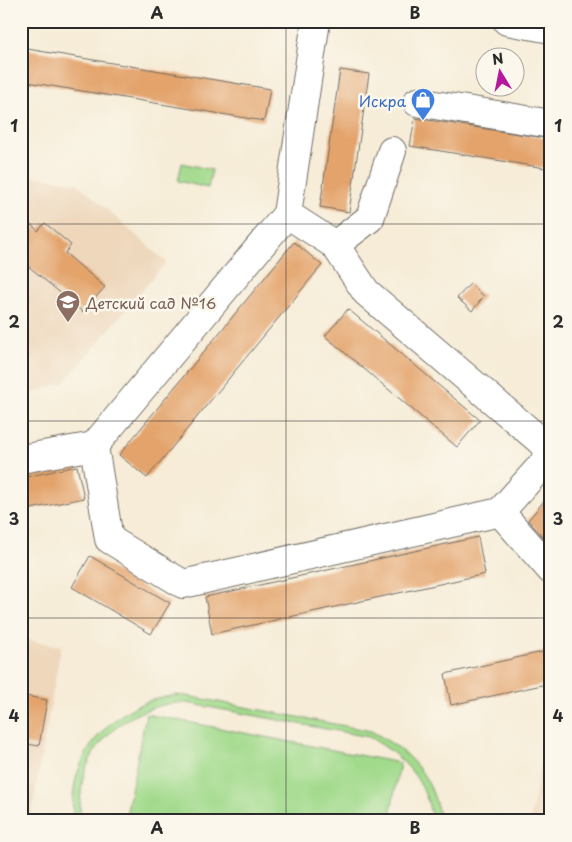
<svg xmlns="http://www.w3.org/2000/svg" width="572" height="842" viewBox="0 0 572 842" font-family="'Playpen Sans',sans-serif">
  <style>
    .built { fill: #eed7bb }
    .green { fill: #a2da8c; stroke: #66825c }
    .building { fill: #e3a36b }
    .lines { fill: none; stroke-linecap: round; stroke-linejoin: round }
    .minor-casing { stroke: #726f67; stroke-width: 30 }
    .minor { stroke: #fff; stroke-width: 28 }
    .grid { fill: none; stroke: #2b2b2b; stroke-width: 1; stroke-opacity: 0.55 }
    .labels { text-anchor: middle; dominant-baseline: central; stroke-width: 5; stroke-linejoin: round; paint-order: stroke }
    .shop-label { font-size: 15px; fill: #366cbe; stroke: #fbf7ec; text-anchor: end }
    .education-label { font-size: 15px; fill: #785e54; stroke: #fbf7ec; text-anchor: start }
    .neatline { fill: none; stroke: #2b2b2b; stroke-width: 2 }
    .grid-label { font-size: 16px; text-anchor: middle; font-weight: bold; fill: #2b2b2b }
  </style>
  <rect width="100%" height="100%" fill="#fbf7ec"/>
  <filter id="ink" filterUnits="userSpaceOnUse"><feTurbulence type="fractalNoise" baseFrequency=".02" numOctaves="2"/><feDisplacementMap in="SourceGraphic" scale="10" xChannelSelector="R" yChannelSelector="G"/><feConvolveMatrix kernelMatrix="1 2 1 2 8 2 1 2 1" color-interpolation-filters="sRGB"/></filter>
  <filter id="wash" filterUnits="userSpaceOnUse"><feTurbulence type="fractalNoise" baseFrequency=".0096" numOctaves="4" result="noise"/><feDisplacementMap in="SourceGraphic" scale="20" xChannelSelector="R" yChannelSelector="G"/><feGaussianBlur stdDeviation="1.12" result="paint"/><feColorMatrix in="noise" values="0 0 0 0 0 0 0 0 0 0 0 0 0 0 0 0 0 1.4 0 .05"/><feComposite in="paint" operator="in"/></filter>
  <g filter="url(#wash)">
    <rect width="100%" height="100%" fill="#f6ecd7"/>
    <g class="built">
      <polygon points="21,174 77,183 166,262 64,383 21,396"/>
      <polygon points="21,639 61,646 30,821 21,821"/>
      <polygon points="551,707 551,821 530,821"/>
    </g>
    <g class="green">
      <polygon points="182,163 212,170 208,188 178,181"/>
      <path d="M175,695L187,696L371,731C410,752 433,775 440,821H432C426,779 404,757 369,737L187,703C143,701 96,732 84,775C80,791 80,805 80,821H73C73,813 72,805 73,798C75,754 108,715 149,701C157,698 167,697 175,695Z"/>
      <polygon points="146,714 400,763 389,821 125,821"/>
    </g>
    <g id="blocks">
      <g class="building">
        <polygon points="21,48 270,89 264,121 21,81"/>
        <polygon points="340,70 369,74 349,212 320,207"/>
        <polygon points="415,118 551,139 551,169 410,146"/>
        <polygon points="21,216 38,231 45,223 71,245 65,253 105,287 83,312 21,260"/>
        <polygon points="294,242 322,265 147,478 119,455"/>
        <polygon points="470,284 484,296 472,311 457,298"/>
        <polygon points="348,309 480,420 457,447 325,336"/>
        <polygon points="77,466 84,498 21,511 21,478"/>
        <polygon points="551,493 551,546 528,520"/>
        <polygon points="478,537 485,574 212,634 205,597"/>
        <polygon points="90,556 170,603 151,634 72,587"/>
        <polygon points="551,650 551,683 451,705 445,674"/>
        <polygon points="21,695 47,700 39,746 21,743"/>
      </g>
    </g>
  </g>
  <g filter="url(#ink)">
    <use href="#blocks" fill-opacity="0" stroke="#726f67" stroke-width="1"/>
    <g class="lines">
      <defs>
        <g id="minor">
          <polyline points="507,21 551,29"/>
          <polyline points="417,102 551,124"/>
          <polyline points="287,214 335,245 366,292 551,450"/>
          <polyline points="335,245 370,218 392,151"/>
          <polyline points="94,446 109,539 183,584 500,512 551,455"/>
          <polyline points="21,459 94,446 287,214 316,21"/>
          <polyline points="500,512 551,570"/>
        </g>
      </defs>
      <use href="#minor" class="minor-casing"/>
      <use href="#minor" class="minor"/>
    </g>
  </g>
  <path class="grid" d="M286,21V821M21,224H551M21,421H551M21,618H551"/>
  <defs>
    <symbol id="shop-pin" viewBox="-11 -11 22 30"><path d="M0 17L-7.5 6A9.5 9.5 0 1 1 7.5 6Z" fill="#3f7fe0" stroke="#fbf7ec"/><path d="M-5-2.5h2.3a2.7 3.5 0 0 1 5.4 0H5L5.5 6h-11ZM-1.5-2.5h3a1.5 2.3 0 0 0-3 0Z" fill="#fff"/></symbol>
    <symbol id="school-pin" viewBox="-11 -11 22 30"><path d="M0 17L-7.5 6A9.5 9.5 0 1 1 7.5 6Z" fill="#8d6e63" stroke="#fbf7ec"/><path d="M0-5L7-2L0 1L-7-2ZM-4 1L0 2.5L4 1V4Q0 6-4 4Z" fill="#fff"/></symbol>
  </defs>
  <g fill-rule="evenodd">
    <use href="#shop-pin" x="409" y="86" width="28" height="38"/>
    <use href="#school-pin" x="54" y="288" width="28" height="38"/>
  </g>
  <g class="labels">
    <g class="shop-label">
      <text x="406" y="100">Искра</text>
    </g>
    <g class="education-label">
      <text x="86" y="302">Детский сад №16</text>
    </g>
  </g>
  <rect width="572" height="842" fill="none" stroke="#fbf7ec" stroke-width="55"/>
  <g transform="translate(500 72) rotate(350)"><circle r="24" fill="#fbf7ec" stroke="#a8a59f"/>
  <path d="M0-4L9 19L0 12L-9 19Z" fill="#b5179e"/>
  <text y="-8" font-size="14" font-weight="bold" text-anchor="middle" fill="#2b2b2b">N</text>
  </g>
  <rect x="28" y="28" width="516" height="786" class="neatline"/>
  <g class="grid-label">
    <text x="157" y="19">A</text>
    <text x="415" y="19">B</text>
    <text x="14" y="132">1</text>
    <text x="558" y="132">1</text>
    <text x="14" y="328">2</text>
    <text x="558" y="328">2</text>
    <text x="14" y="525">3</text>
    <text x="558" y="525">3</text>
    <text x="14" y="722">4</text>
    <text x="558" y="722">4</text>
    <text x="157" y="834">A</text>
    <text x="415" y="834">B</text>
  </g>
</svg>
